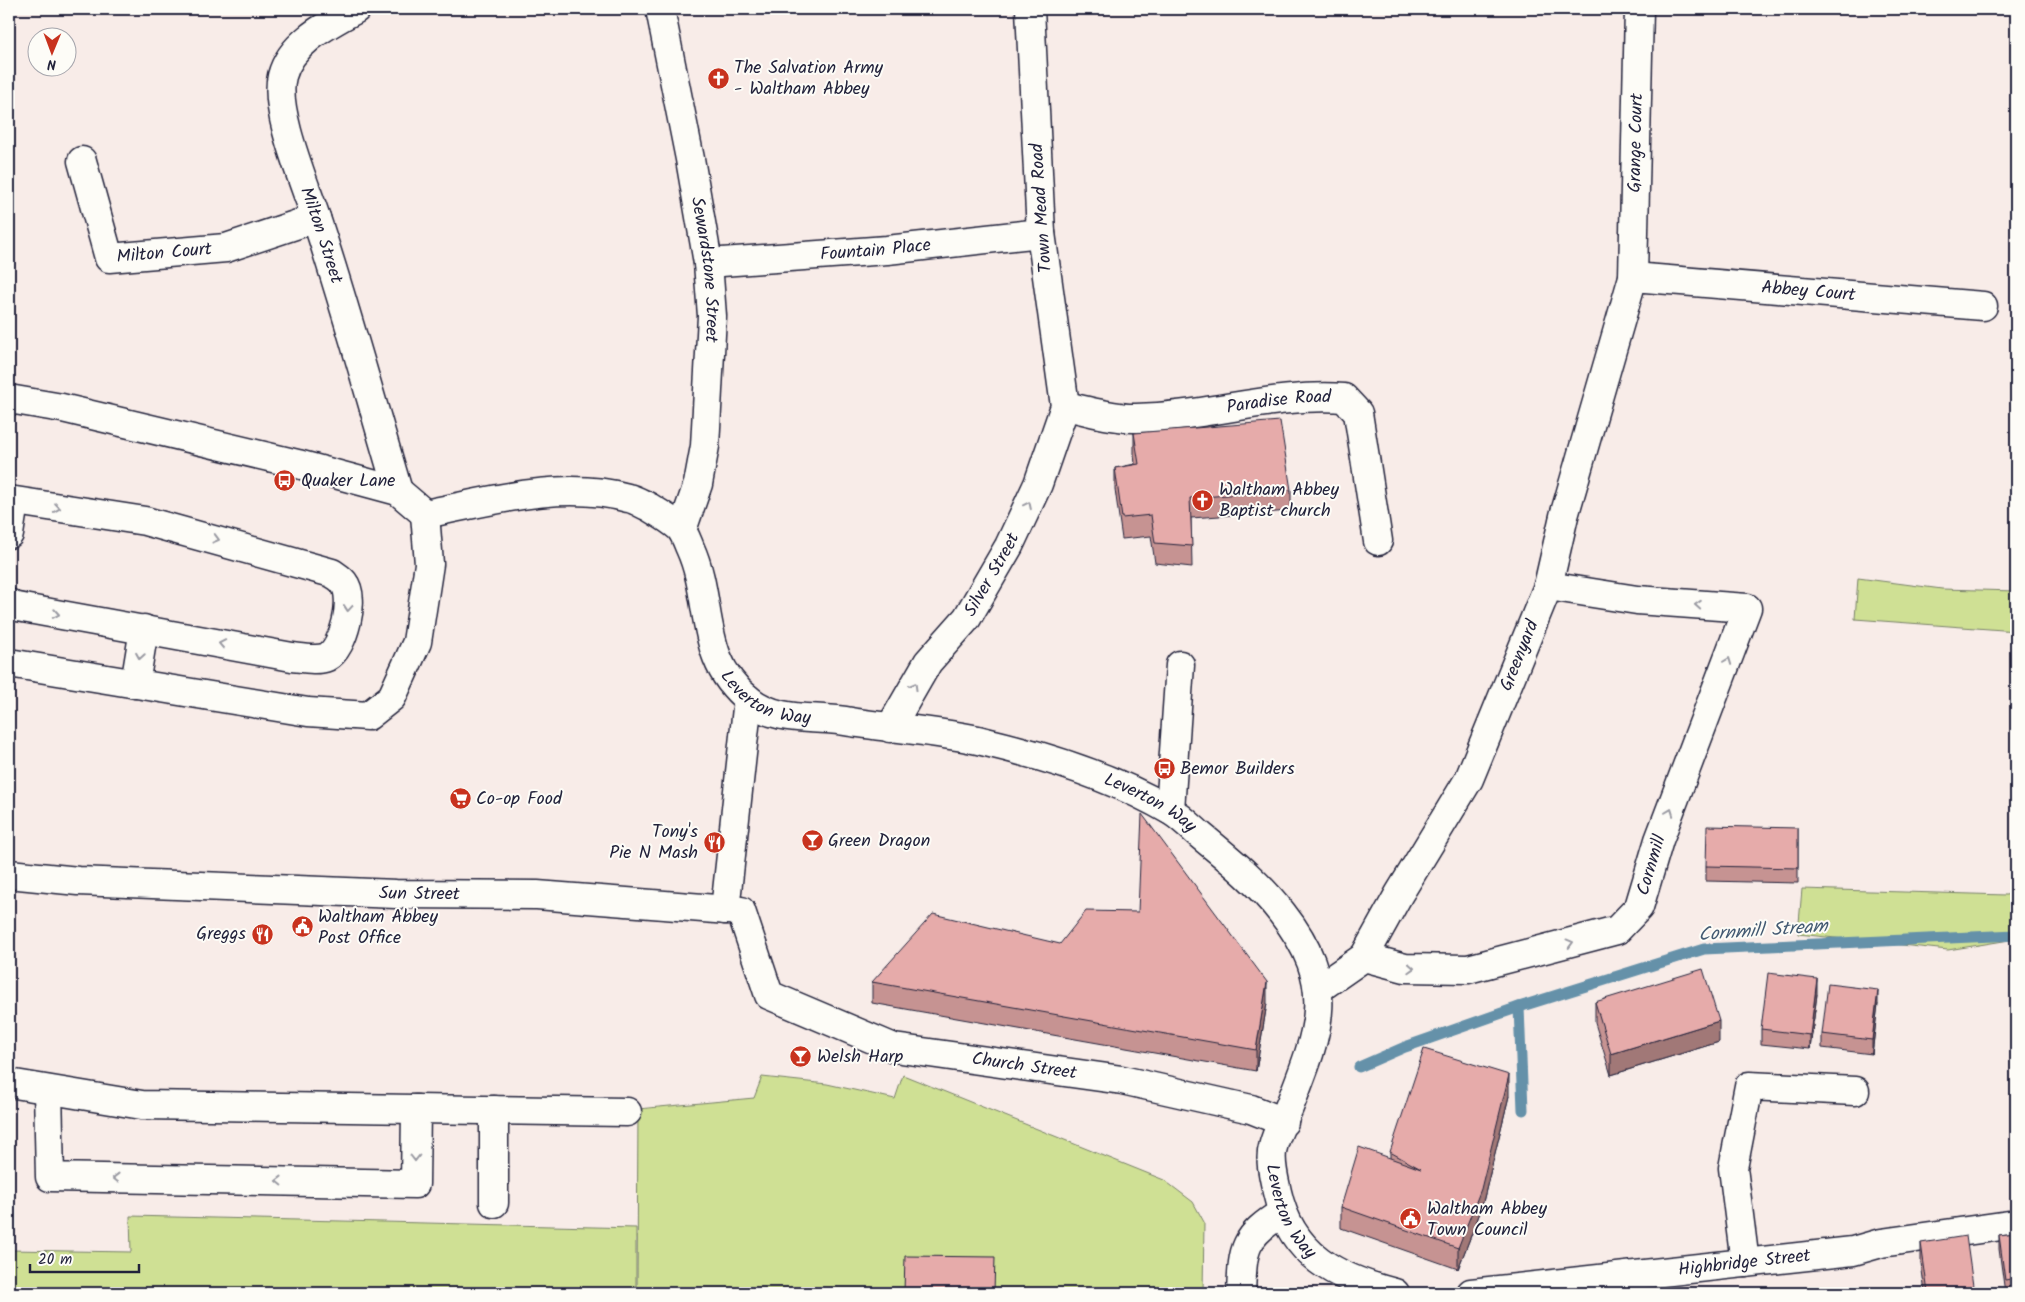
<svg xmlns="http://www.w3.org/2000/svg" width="2025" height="1302" viewBox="0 0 2025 1302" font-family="Kalam,sans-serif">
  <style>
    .green { fill: #cfe094; stroke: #788168 }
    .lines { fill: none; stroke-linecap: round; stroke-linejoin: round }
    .stream { stroke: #6591a9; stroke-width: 11 }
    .minor-casing { stroke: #22223b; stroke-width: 31 }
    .minor { stroke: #fdfcf7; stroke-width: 28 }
    .wall { fill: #c69392; stroke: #22223b }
    .shaded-wall { fill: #a17877; stroke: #22223b }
    .building { fill: #e6abaa; stroke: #22223b }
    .oneway { stroke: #9a9aa2 }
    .labels { text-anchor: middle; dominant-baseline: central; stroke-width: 4; stroke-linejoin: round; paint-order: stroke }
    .poi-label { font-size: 18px; fill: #22223b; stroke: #fdfcf7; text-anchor: start }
    .street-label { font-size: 18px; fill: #22223b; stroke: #fdfcf7 }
    .water-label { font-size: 19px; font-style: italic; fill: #435a72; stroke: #fdfcf7 }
  </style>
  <rect width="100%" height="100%" fill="#f8ece8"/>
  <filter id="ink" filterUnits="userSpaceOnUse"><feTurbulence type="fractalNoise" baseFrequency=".02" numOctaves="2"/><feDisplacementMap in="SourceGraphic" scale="10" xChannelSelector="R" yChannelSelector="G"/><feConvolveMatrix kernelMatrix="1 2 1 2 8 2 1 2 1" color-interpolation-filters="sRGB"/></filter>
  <g filter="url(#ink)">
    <g class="green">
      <polygon points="1858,578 1942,589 2016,591 2016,631 1855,619"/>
      <polygon points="1802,889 2006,895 2016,892 2016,939 1948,950 1798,934"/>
      <polygon points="903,1075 1164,1180 1193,1202 1204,1222 1203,1293 637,1293 638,1109 754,1098 762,1077 827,1084 895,1099"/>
      <polygon points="130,1216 636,1228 636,1293 9,1293 9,1250 131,1252"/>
    </g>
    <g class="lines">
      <g class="stream">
        <polyline points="1519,1007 1523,1110"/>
        <polyline points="1359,1067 1405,1047 1519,1007 1704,949 2016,935"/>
      </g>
      <defs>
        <g id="minor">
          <path id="s1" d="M356,9C329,24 291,42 282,76C273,110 305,184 316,218C346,308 371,400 398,491"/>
          <path id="s2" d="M660,9L690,159L708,263L712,316L705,446L698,484L682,530"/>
          <path id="s3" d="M82,161L109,258L226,248L316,218"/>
          <path id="s4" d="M708,263L887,250L1041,233"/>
          <path id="s5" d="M1633,277L1983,306"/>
          <path id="s6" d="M9,399L62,408L298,464L398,491L425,514C490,501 562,480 628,498C635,499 642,504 649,507C659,513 671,520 680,528C685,534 687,541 690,548C714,601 697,659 749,700C779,724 816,715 851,722C896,729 942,731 986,742C1049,757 1115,778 1171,811C1181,817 1191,827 1200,835C1229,859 1259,883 1282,913C1338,984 1320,1029 1290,1105C1285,1118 1276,1133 1273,1147C1269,1160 1274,1178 1277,1192C1291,1255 1336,1278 1395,1293"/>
          <path id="s7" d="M1065,406C1087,410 1113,419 1136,418C1206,417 1275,393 1344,398L1358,413L1378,541"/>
          <path d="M9,500L145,521L332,573C336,576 342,579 344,583C356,598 344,648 327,657C318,661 302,658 292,657L12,606L9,603"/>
          <polyline points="9,534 14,502"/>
          <polyline points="9,663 308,712 368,716 392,697 417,642 429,564 425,514"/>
          <polyline points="135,684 144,629"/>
          <path id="s8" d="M890,728L928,662L967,618L1009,546L1038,484L1065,406L1041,233L1030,9"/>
          <polyline points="1170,810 1180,665"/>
          <path id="s9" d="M9,874L78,881L396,894L537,895L741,911L769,995L894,1048L1122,1080L1251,1109L1284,1122"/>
          <polyline points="725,910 748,699"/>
          <path id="s10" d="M1364,957L1405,968L1468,969L1617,930L1639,907L1659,840L1747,608L1637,600L1548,586"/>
          <path id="s11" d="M1318,989L1364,957L1399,894L1469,779L1548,586L1564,516L1633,277L1639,9"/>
          <polyline points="9,1083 142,1105 627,1112"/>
          <polyline points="48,1090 50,1177 415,1184 416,1109"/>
          <polyline points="494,1110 494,1203"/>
          <polyline points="1745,1263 1733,1168 1749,1086 1855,1091"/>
          <path d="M1241,1293C1243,1250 1242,1237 1282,1213"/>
          <path id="s12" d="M1471,1293L1853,1251L1881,1243L2016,1224"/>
        </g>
      </defs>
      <use href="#minor" class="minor-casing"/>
      <use href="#minor" class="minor"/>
    </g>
    <g class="wall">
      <polygon points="1134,433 1291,490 1291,511 1191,518 1192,567 1155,563 1151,536 1122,539 1115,489 1115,468 1135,464 1134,454"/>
      <polygon points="1798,828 1798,883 1706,881 1706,866"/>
      <polygon points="872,982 1267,1003 1256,1071 872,1003"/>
      <polygon points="1817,994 1810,1049 1761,1044 1761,1029"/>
      <polygon points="1595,1002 1719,1042 1611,1075 1595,1023"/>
      <polygon points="1878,1004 1872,1054 1822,1048 1822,1034"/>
      <polygon points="1509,1096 1481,1210 1458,1269 1341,1228 1341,1207 1390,1158 1390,1152"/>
      <polygon points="2016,1233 2016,1293 2005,1293 1999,1249 1999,1235"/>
      <polygon points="1921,1243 1974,1293 1925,1293 1921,1263"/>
    </g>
    <g class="shaded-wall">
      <polygon points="1817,979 1817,994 1810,1049 1810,1035"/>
      <polygon points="1267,982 1267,1003 1256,1071 1256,1050"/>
      <polygon points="1878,990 1878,1004 1872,1054 1872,1040"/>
      <polygon points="1719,1021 1719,1042 1611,1075 1611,1054"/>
      <polygon points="1509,1075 1509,1096 1481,1210 1458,1269 1458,1248"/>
    </g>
    <g class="building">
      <polygon points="1280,421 1291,490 1190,498 1192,546 1155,543 1151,515 1122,518 1115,468 1139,464 1134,433"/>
      <polygon points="1142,814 1267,982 1256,1050 872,982 933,914 1060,944 1086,911 1138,912"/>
      <polygon points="1707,826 1798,828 1798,868 1706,866"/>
      <polygon points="1703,969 1719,1021 1611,1054 1595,1002"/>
      <polygon points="1768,973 1817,979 1810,1035 1761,1029"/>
      <polygon points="1828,984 1878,990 1872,1040 1822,1034"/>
      <polygon points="1424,1049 1509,1075 1481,1189 1458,1248 1341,1207 1359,1147 1421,1169 1390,1152"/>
      <polygon points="2016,1233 2016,1278 2005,1280 1999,1235"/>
      <polygon points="1966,1236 1974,1293 1928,1293 1921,1243"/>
      <polygon points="905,1256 995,1257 994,1292 1060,1293 904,1293"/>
    </g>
    <defs><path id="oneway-chevron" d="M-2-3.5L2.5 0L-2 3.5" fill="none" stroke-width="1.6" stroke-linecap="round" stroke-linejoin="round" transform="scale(1.25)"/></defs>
    <g class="oneway">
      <use href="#oneway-chevron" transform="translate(1028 505) rotate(-64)"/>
      <use href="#oneway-chevron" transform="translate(57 508) rotate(8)"/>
      <use href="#oneway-chevron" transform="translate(216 539) rotate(15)"/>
      <use href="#oneway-chevron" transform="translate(1698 605) rotate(-176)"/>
      <use href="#oneway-chevron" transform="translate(348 608) rotate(95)"/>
      <use href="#oneway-chevron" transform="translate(56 614) rotate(10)"/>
      <use href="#oneway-chevron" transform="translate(222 644) rotate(-169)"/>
      <use href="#oneway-chevron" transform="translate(140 656) rotate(99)"/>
      <use href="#oneway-chevron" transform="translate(1728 661) rotate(-69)"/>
      <use href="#oneway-chevron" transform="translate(914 686) rotate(-60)"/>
      <use href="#oneway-chevron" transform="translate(1670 812) rotate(-69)"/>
      <use href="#oneway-chevron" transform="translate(1570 943) rotate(-15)"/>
      <use href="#oneway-chevron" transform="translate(1411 968) rotate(3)"/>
      <use href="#oneway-chevron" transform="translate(415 1158) rotate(90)"/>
      <use href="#oneway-chevron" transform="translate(116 1178) rotate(-179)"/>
      <use href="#oneway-chevron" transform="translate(279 1181) rotate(-179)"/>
    </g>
  </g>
  <defs>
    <symbol id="church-disc" viewBox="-11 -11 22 22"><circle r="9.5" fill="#c8321e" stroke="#fdfcf7"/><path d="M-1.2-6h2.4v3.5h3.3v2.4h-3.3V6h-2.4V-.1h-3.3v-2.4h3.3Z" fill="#fff"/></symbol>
    <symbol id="bus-disc" viewBox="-11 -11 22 22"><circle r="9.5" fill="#c8321e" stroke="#fdfcf7"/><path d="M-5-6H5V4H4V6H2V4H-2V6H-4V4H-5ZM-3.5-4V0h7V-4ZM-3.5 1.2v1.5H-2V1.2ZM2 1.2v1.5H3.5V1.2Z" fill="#fff"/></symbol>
    <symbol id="supermarket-disc" viewBox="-11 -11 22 22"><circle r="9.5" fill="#c8321e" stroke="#fdfcf7"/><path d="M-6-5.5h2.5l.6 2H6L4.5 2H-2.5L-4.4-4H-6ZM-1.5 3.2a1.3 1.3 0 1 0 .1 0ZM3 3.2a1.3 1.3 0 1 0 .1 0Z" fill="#fff"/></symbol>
    <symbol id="bar-disc" viewBox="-11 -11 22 22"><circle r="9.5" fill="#c8321e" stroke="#fdfcf7"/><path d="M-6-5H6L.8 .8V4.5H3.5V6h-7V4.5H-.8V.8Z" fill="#fff"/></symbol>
    <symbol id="restaurant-disc" viewBox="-11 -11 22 22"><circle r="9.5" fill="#c8321e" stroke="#fdfcf7"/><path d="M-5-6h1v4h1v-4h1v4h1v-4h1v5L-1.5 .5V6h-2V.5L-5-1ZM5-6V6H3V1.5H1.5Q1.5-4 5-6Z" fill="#fff"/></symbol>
    <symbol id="civic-disc" viewBox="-11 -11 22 22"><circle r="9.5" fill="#c8321e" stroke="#fdfcf7"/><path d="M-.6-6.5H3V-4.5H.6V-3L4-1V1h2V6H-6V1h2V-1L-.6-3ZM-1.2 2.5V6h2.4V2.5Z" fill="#fff"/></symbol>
  </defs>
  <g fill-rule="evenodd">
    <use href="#church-disc" x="706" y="66" width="25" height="25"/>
    <use href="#bus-disc" x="272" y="468" width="25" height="25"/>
    <use href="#church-disc" x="1190" y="488" width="25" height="25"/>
    <use href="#bus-disc" x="1152" y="756" width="25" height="25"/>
    <use href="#supermarket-disc" x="448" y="786" width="25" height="25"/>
    <use href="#bar-disc" x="800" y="828" width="25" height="25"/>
    <use href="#restaurant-disc" x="702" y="830" width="25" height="25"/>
    <use href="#civic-disc" x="290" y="914" width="25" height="25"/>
    <use href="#restaurant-disc" x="250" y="922" width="25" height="25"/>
    <use href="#bar-disc" x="788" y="1044" width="25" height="25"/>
    <use href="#civic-disc" x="1398" y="1206" width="25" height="25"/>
  </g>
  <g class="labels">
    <g class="poi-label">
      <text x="734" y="68">The Salvation Army<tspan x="734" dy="21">- Waltham Abbey</tspan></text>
      <text x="301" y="481">Quaker Lane</text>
      <text x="1219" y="490">Waltham Abbey<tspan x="1219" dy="21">Baptist church</tspan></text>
      <text x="1180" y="769">Bemor Builders</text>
      <text x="476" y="799">Co-op Food</text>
      <text x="698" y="832" text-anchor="end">Tony's<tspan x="698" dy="21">Pie N Mash</tspan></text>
      <text x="828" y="841">Green Dragon</text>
      <text x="318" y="917">Waltham Abbey<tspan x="318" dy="21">Post Office</tspan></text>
      <text x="246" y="934" text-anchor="end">Greggs</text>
      <text x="817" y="1057">Welsh Harp</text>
      <text x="1427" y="1209">Waltham Abbey<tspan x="1427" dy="21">Town Council</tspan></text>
    </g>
    <g class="street-label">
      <text stroke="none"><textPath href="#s11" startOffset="926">Grange Court</textPath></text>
      <text transform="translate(1042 208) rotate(-94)">Town Mead Road</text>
      <text stroke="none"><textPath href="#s1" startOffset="268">Milton Street</textPath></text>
      <text stroke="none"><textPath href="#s4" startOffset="168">Fountain Place</textPath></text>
      <text stroke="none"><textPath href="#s3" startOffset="156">Milton Court</textPath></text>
      <text stroke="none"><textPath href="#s2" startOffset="265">Sewardstone Street</textPath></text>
      <text stroke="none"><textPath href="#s5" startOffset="176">Abbey Court</textPath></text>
      <text stroke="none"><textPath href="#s7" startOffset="216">Paradise Road</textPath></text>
      <text stroke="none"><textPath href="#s8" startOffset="185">Silver Street</textPath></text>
      <text stroke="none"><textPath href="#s11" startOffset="396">Greenyard</textPath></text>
      <text stroke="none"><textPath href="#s6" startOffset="905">Leverton Way</textPath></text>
      <text stroke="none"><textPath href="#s6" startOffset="1309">Leverton Way</textPath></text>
      <text stroke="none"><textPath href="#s10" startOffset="335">Cornmill</textPath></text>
      <text stroke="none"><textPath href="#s9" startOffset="411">Sun Street</textPath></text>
      <text stroke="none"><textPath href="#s9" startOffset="1089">Church Street</textPath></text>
      <text stroke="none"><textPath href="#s6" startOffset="1802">Leverton Way</textPath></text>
      <text stroke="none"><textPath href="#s12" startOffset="275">Highbridge Street</textPath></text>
    </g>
    <g class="water-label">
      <text transform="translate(1763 931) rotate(-4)">Cornmill Stream</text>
    </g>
  </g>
  <rect width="2025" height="1302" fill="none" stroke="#fdfcf7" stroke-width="30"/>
  <rect x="15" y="15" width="1995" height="1272" fill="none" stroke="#22223b" stroke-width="2" filter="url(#ink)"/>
  <g transform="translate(52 52) rotate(181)"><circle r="24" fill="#fdfcf7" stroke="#a5a5ac"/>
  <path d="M0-4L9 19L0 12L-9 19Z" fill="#c8321e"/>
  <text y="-8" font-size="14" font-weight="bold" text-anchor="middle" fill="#22223b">N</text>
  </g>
  <path d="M30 1264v8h109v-8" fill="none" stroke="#22223b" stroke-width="2.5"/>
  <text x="38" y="1264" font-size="15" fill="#22223b" stroke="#fdfcf7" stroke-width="4" paint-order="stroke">20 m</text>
</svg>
